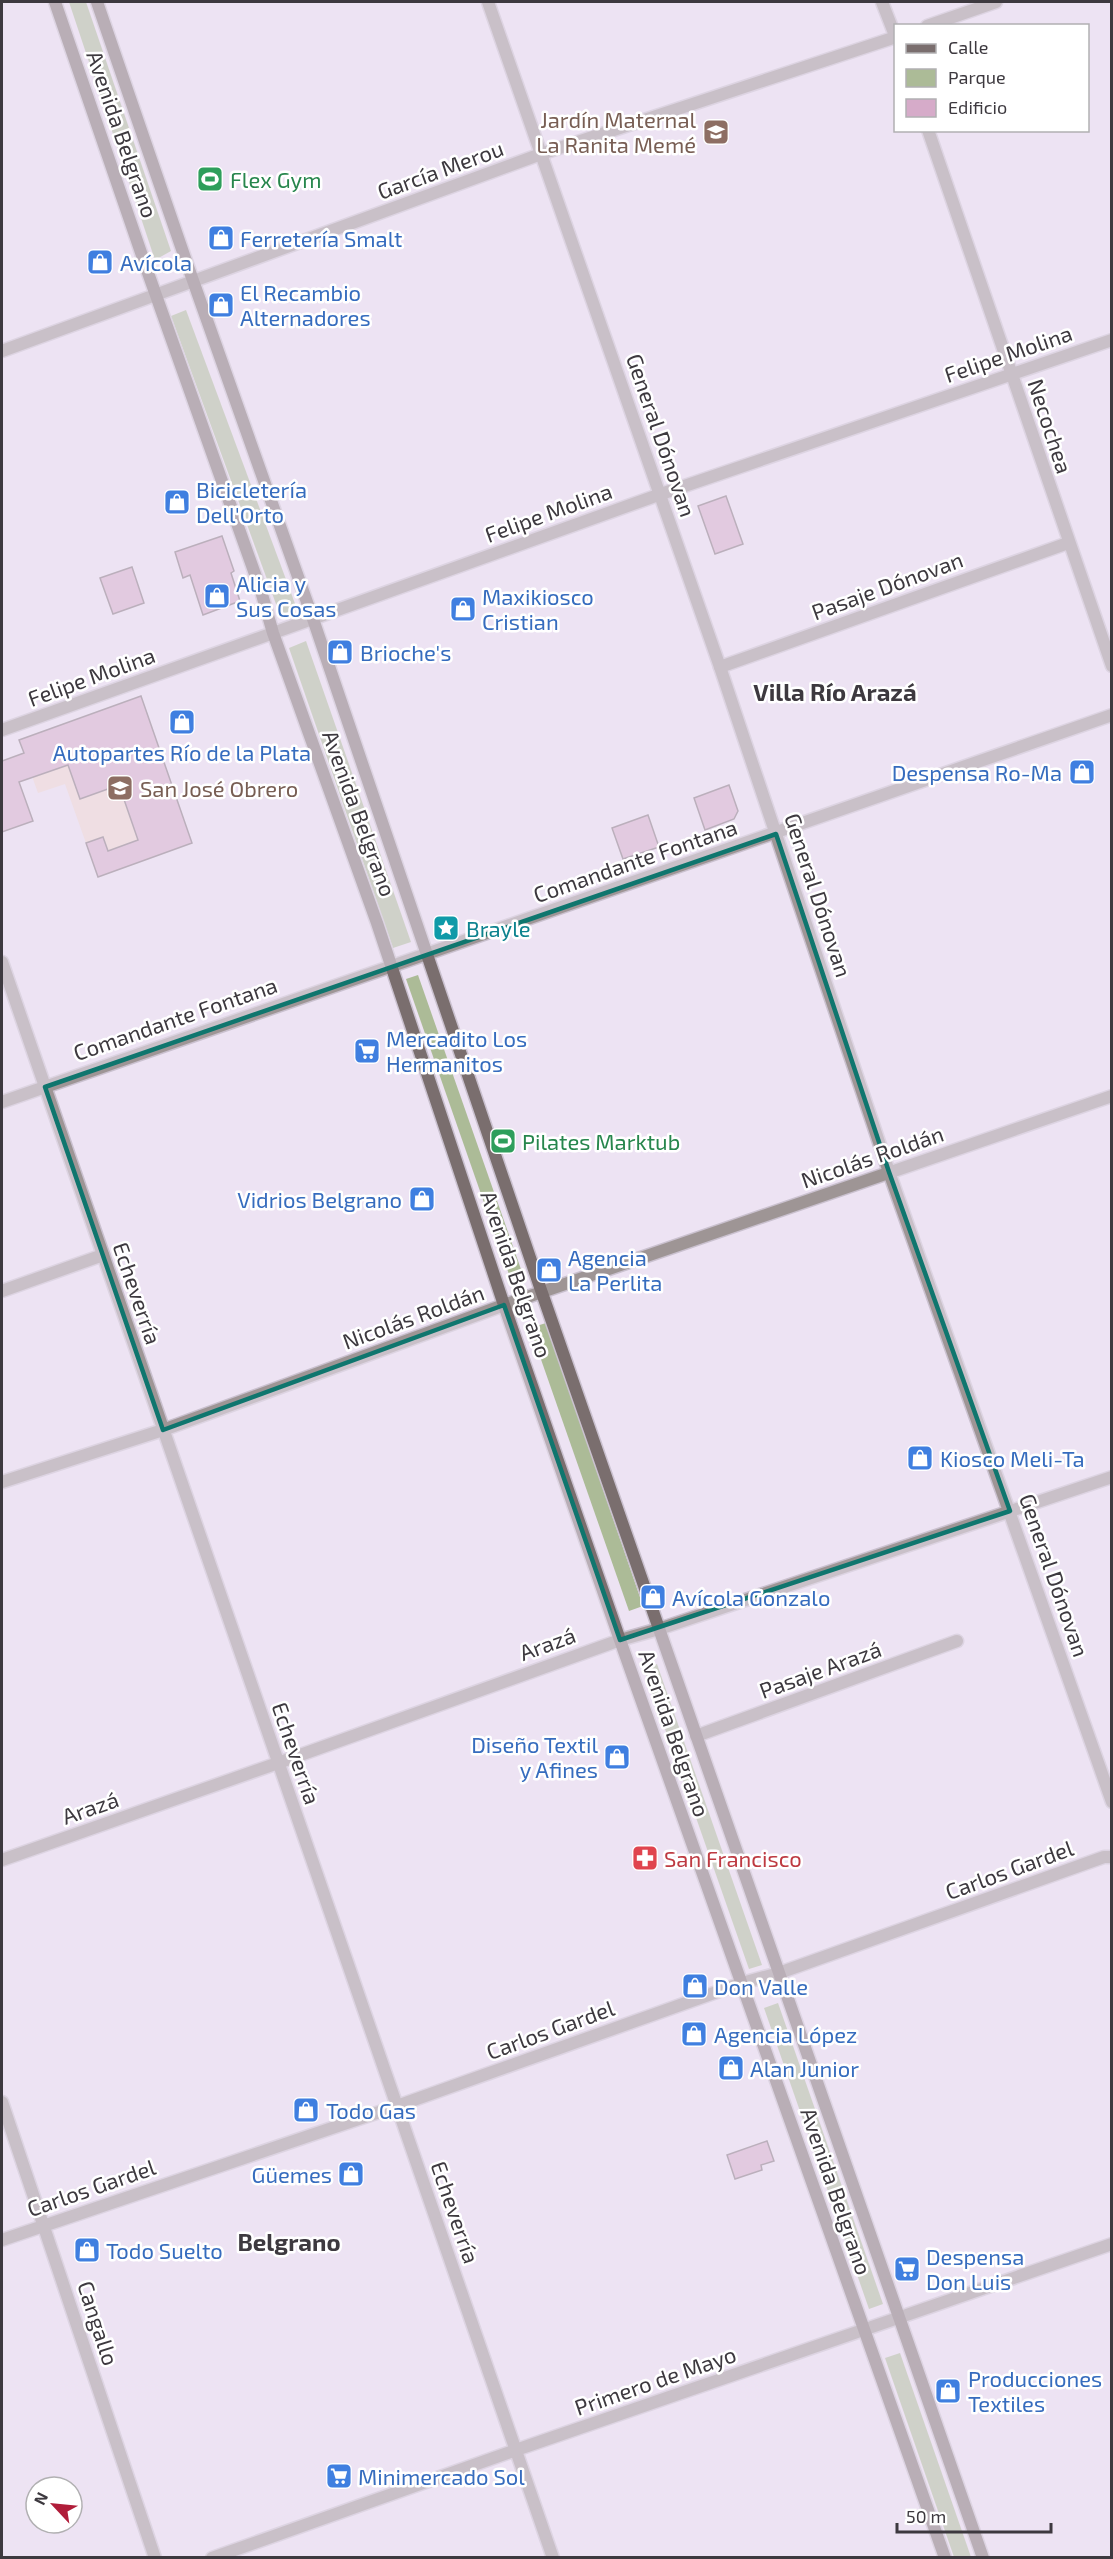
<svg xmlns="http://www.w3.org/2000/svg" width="1113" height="2559" viewBox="0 0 1113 2559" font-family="'Exo 2',sans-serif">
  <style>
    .education { fill: #f1d7d0 }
    .green { fill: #acbb97 }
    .building { fill: #d6abc9; stroke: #7f707a; stroke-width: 1.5 }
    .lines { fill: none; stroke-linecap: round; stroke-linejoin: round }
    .minor-casing { stroke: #cac1cf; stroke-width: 15 }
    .secondary-casing { stroke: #cac1cf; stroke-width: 15 }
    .minor { stroke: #9e9595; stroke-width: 12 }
    .secondary { stroke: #7a6e6e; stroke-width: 12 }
    .marked { fill: none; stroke: #0f766e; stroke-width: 4.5; stroke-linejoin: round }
    .labels { text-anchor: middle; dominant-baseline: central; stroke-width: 5; stroke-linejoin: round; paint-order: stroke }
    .education-label { font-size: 22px; fill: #785e54; stroke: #fff; text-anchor: end }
    .street-label { font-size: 22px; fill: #3d393f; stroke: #fff }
    .leisure-label { font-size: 22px; fill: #27864d; stroke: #fff; text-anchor: start }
    .shop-label { font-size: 22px; fill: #366cbe; stroke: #fff; text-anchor: start }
    .culture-label { font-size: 22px; fill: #0d838f; stroke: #fff; text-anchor: start }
    .health-label { font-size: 22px; fill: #be3a42; stroke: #fff; text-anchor: start }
    .neighbourhood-label { font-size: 24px; font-weight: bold; fill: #3d393f; stroke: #fff }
  </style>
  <rect width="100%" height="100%" fill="#ede3f3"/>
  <polygon class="education" points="141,696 192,843 98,877 65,784 38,793 19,740"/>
  <g class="green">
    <polygon points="69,2 86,2 171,251 155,260"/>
    <polygon points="186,310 297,609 280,615 171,316"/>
    <polygon points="306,641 411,942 393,948 289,648"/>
    <polygon points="418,975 523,1275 511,1280 406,979"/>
    <polygon points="546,1323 643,1606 629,1611 530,1328"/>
    <polygon points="657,1664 762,1965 749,1969 644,1669"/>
    <polygon points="778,2003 883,2304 869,2309 764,2008"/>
    <polygon points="900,2353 971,2557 954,2557 885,2358"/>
  </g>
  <g class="building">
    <polygon points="726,496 743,544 715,554 698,506"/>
    <polygon points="222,536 234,571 231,573 240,601 203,615 190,575 183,578 175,552"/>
    <polygon points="132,567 144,603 113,614 100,578"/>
    <polygon points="141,696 192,843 98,877 86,843 103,837 108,851 138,840 119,785 80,799 68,765 19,782 33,821 2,832 2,761 24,753 19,740"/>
    <polygon points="729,785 738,811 734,819 705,830 694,798"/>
    <polygon points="648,815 659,847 623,859 612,828"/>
    <polygon points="767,2141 774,2161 761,2165 762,2170 735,2179 727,2155"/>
  </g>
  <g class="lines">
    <defs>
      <g id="minor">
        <polyline points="488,2 720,667 889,1172 1112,1802"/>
        <polyline points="882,2 896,38"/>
        <polyline points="927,26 996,2"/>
        <polyline points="928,130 1112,666"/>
        <polyline points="2,351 541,154 896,37"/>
        <polyline points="720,667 1068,543"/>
        <polyline points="2,730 661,494 1112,340"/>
        <polyline points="2,962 553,2558"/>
        <path d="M2,1102C370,970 742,846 1112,715"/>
        <polyline points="2,1291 103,1255"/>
        <polyline points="2,1482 163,1430 504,1305 1112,1096"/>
        <polyline points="696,1736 957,1641"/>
        <polyline points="2,1860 278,1763 620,1640 659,1629 1112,1477"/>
        <polyline points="2,2102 155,2558"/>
        <polyline points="2,2240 397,2106 742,1983 779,1973 1104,1857 1112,1857"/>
        <polyline points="212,2558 516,2450 1112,2244"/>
      </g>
      <g id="secondary">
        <polyline points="55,2 147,270 261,591 273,633 377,923 504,1305 620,1640 945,2558"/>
        <polyline points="97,2 185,258 313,619 542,1293 983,2558"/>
      </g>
    </defs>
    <use href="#minor" class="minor-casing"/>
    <use href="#secondary" class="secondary-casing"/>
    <use href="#minor" class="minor"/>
    <use href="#secondary" class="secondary"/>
  </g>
  <path d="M0 0H1113V2559H0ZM776,834L889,1172L1010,1511L620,1640L504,1305L163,1430L45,1087Z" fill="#ede3f3" fill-opacity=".55" fill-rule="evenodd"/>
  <path class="marked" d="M776,834L889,1172L1010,1511L620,1640L504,1305L163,1430L45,1087Z"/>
  <defs>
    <symbol id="school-square" viewBox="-11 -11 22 22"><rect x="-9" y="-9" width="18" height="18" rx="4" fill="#8d6e63" stroke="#fff"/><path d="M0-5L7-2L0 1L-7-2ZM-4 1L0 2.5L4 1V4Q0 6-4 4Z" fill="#fff"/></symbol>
    <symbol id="stadium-square" viewBox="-11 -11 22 22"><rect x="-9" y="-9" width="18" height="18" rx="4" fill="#2e9e5b" stroke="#fff"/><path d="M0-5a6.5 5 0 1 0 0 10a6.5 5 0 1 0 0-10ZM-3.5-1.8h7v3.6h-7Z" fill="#fff"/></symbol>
    <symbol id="shop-square" viewBox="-11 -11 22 22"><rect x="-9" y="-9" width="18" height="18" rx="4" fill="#3f7fe0" stroke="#fff"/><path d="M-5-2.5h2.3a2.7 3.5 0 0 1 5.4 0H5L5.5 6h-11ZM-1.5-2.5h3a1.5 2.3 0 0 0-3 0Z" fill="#fff"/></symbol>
    <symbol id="sight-square" viewBox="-11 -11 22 22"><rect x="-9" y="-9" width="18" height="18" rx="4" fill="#0f9aa8" stroke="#fff"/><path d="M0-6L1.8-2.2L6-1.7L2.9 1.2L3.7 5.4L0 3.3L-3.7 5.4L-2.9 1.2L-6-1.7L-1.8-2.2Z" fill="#fff"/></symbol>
    <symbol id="supermarket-square" viewBox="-11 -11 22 22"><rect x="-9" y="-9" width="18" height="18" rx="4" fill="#3f7fe0" stroke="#fff"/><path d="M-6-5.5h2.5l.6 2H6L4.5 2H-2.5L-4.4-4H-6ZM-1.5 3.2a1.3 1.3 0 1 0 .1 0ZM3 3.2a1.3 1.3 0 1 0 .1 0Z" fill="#fff"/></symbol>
    <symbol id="pharmacy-square" viewBox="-11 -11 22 22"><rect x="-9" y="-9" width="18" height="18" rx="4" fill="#e0444e" stroke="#fff"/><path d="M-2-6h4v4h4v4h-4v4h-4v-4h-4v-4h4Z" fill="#fff"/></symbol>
  </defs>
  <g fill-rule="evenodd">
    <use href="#school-square" x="701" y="117" width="30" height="30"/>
    <use href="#stadium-square" x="195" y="164" width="30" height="30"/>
    <use href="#shop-square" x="206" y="223" width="30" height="30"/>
    <use href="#shop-square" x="85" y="247" width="30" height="30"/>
    <use href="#shop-square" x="206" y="290" width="30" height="30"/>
    <use href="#shop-square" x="162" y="487" width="30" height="30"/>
    <use href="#shop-square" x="202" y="581" width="30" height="30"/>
    <use href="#shop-square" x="448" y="594" width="30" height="30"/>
    <use href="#shop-square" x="325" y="637" width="30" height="30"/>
    <use href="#shop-square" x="167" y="707" width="30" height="30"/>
    <use href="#shop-square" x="1067" y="757" width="30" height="30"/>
    <use href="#school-square" x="105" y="773" width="30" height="30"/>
    <use href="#sight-square" x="431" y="913" width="30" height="30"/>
    <use href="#supermarket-square" x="352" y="1036" width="30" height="30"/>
    <use href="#stadium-square" x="488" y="1126" width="30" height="30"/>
    <use href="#shop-square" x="407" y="1184" width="30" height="30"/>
    <use href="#shop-square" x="534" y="1255" width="30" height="30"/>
    <use href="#shop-square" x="905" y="1443" width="30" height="30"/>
    <use href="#shop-square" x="638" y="1582" width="30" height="30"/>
    <use href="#shop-square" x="602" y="1742" width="30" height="30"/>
    <use href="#pharmacy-square" x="630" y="1843" width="30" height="30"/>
    <use href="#shop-square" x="680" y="1971" width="30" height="30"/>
    <use href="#shop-square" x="679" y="2019" width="30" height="30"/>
    <use href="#shop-square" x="716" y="2053" width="30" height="30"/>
    <use href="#shop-square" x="291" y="2095" width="30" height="30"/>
    <use href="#shop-square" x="336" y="2159" width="30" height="30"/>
    <use href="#shop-square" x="72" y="2235" width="30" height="30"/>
    <use href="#supermarket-square" x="892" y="2254" width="30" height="30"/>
    <use href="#shop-square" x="933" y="2376" width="30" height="30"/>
    <use href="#supermarket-square" x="324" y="2461" width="30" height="30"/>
  </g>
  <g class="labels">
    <g class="education-label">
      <text x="696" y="119">Jardín Maternal<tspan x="696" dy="25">La Ranita Memé</tspan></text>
      <text x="140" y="788" text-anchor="start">San José Obrero</text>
    </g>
    <g class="street-label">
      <text transform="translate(123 134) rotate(71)">Avenida Belgrano</text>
      <text transform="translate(440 169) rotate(-20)">García Merou</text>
      <text transform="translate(1008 353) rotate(-19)">Felipe Molina</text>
      <text transform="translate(1051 426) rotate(72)">Necochea</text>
      <text transform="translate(662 435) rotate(71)">General Dónovan</text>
      <text transform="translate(548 512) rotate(-20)">Felipe Molina</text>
      <text transform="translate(887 585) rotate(-20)">Pasaje Dónovan</text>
      <text transform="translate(91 676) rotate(-20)">Felipe Molina</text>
      <text transform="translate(360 813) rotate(70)">Avenida Belgrano</text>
      <text transform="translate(635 860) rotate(-19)">Comandante Fontana</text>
      <text transform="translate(819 895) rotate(72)">General Dónovan</text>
      <text transform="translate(175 1018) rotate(-19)">Comandante Fontana</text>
      <text transform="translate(872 1156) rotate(-19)">Nicolás Roldán</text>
      <text transform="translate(517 1274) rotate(71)">Avenida Belgrano</text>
      <text transform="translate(138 1293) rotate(71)">Echeverría</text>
      <text transform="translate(413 1316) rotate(-20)">Nicolás Roldán</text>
      <text transform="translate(1055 1575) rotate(71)">General Dónovan</text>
      <text transform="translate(547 1643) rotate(-20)">Arazá</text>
      <text transform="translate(820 1669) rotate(-20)">Pasaje Arazá</text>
      <text transform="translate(675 1733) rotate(71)">Avenida Belgrano</text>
      <text transform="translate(297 1753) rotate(71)">Echeverría</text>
      <text transform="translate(90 1807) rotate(-19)">Arazá</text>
      <text transform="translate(1009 1869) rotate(-20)">Carlos Gardel</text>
      <text transform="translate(550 2029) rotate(-20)">Carlos Gardel</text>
      <text transform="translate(91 2187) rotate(-19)">Carlos Gardel</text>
      <text transform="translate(837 2191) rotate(71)">Avenida Belgrano</text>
      <text transform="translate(456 2212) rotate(71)">Echeverría</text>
      <text transform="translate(99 2323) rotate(72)">Cangallo</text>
      <text transform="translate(655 2380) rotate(-19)">Primero de Mayo</text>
    </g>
    <g class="leisure-label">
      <text x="230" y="179">Flex Gym</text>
      <text x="522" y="1141">Pilates Marktub</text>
    </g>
    <g class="shop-label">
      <text x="240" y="238">Ferretería Smalt</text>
      <text x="120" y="262">Avícola</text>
      <text x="240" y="292">El Recambio<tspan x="240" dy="25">Alternadores</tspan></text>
      <text x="196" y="489">Bicicletería<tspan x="196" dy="25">Dell'Orto</tspan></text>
      <text x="236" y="583">Alicia y<tspan x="236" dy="25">Sus Cosas</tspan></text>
      <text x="482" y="596">Maxikiosco<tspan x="482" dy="25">Cristian</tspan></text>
      <text x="360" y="652">Brioche's</text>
      <text x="182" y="752" text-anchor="middle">Autopartes Río de la Plata</text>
      <text x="1062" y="772" text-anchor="end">Despensa Ro-Ma</text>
      <text x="386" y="1038">Mercadito Los<tspan x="386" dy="25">Hermanitos</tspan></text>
      <text x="402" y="1199" text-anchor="end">Vidrios Belgrano</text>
      <text x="568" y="1257">Agencia<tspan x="568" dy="25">La Perlita</tspan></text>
      <text x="940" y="1458">Kiosco Meli-Ta</text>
      <text x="672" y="1597">Avícola Gonzalo</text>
      <text x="598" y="1744" text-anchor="end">Diseño Textil<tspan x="598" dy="25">y Afines</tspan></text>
      <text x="714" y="1986">Don Valle</text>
      <text x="714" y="2034">Agencia López</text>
      <text x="750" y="2068">Alan Junior</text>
      <text x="326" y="2110">Todo Gas</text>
      <text x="332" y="2174" text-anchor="end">Güemes</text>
      <text x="106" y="2250">Todo Suelto</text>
      <text x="926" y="2256">Despensa<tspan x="926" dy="25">Don Luis</tspan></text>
      <text x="968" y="2378">Producciones<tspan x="968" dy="25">Textiles</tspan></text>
      <text x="358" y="2476">Minimercado Sol</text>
    </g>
    <g class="culture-label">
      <text x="466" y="928">Brayle</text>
    </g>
    <g class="health-label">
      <text x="664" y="1858">San Francisco</text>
    </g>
    <g class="neighbourhood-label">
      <text x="835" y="691">Villa Río Arazá</text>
      <text x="289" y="2241">Belgrano</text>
    </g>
  </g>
  <rect width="1113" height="2559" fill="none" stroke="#3d393f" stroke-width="6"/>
  <rect x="894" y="24" width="195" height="108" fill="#ffffff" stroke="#b1b0b2" stroke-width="1.5"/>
  <rect x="906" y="44" width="30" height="9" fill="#7a6e6e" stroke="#b1b0b2" stroke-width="1.5"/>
  <text x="948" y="54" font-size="18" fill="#3d393f">Calle</text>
  <rect x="906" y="69" width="30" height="18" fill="#acbb97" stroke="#b1b0b2" stroke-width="1.5"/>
  <text x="948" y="84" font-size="18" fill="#3d393f">Parque</text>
  <rect x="906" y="99" width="30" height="18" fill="#d6abc9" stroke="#b1b0b2" stroke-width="1.5"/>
  <text x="948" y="114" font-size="18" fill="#3d393f">Edificio</text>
  <g transform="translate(54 2505) rotate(296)"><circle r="28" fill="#ffffff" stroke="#b1b0b2" stroke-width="1.5"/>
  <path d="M0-4.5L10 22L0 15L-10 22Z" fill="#b01d3a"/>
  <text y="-9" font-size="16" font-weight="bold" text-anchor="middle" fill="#3d393f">N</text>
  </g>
  <path d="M897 2523v9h154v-9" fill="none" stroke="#3d393f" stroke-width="3"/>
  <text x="906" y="2523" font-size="18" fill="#3d393f" stroke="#ffffff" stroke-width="4.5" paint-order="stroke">50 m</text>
</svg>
